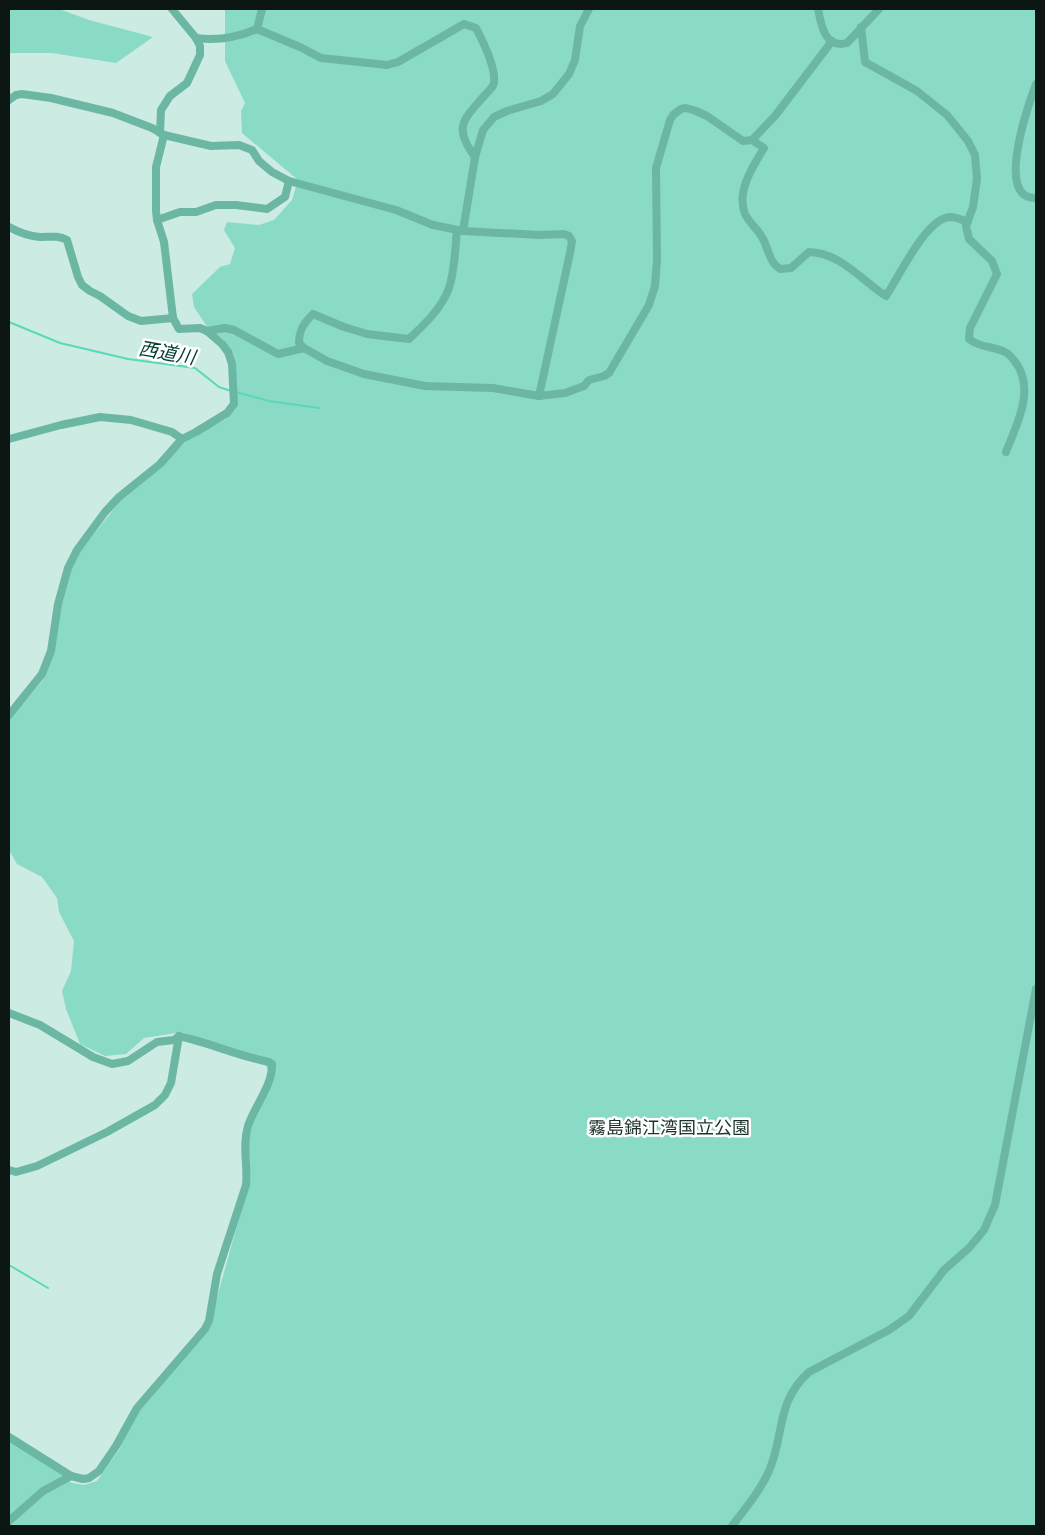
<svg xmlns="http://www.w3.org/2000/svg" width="1045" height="1535" viewBox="0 0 1045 1535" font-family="Jost,'Noto Sans JP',sans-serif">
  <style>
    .green { fill: #89dbc5 }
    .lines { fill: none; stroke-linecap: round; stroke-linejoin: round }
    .stream { stroke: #59d8bb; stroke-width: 2 }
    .minor { stroke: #6cb7a4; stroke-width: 8 }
    .labels { text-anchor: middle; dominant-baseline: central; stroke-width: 5; stroke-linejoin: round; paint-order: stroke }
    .park-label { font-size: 18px; fill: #1c322c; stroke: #fff }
    .water-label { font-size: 19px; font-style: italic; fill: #033f34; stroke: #fff }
  </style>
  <rect width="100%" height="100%" fill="#ccebe2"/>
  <g class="green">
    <polygon points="9,9 59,9 89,20 153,37 116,63 52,53 9,53"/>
    <polygon points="225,9 1036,9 1036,1526 9,1526 9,1441 54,1468 72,1483 84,1485 97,1481 119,1450 134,1418 146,1403 208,1330 248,1186 248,1149 251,1123 271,1079 265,1063 267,1060 182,1032 144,1038 126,1054 105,1056 80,1044 66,1009 62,991 71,971 74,941 59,912 57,898 42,877 17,864 9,850 9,717 15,713 43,680 55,644 62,595 74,559 121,500 191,437 226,419 234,405 237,382 233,359 223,339 208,328 194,307 192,294 220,267 230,264 235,248 224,230 227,222 259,225 274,220 292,200 298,180 242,133 241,111 245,103 225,61"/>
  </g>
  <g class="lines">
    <g class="stream">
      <polyline points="9,322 60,343 128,359 195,368 219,387 231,391"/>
      <polyline points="236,392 269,401 319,408"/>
      <polyline points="9,1265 48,1288"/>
    </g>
    <g class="minor">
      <path d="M818,9C821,25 825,49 847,43L879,9"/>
      <path d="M861,27L865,62L917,91L947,115L968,141L975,155L977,179L973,207L966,226L969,239L992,261L997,274L970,328L969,339C980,348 993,346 1005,352C1011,355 1014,360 1018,366C1034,393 1016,426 1006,452"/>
      <polyline points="257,29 262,9"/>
      <path d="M196,38C216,41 238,37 257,29L300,47L321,58L387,65L398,62L464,24L476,28C483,42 496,67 494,83C493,88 488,91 485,95C463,120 453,127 475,157"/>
      <path d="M1036,84C1029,103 994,200 1036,198"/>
      <polyline points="9,100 16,95 22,94 51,98 113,113 152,128 164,135 211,146 239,145 252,150 259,161 272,172 289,181 396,210 433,225 463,231 540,235 564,234 569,236 572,241 570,253 539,396"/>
      <polyline points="160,133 161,110 170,96 187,83 200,55 200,46 196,38 172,9"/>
      <polyline points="752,140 775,116 832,41"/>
      <polyline points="157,220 180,212 196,212 216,205 236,205 267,209 285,197 289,181"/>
      <path d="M9,227C18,232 29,236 40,237C50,237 58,235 67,240L78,277L82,285L90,291L100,296L128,316L141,321L173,318"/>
      <polyline points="463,231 475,157 483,130 494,117 507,111 541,101 553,94 569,74 575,60 580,26 589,9"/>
      <path d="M207,331L225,328L234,330L278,354L304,348L327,361L364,374L425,386L493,388L539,396L565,393L584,386L589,380L604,376L609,373L649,305L655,286L657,260L656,168L670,120L673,115L681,109L686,108L696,111L707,116L743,141L752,140L764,148C753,166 736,191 745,214C749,223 759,230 763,239C769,250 769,262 780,269L791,268L809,252C841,253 861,280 886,296C899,277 926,218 950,217C956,217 963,220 968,222"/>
      <path d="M304,348L299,343C299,330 304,323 313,314L344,327L367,334L409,339C424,325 442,308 449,288C455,270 455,249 457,230"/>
      <polyline points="9,439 61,425 100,417 131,420 172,432 182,439"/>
      <polyline points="9,715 42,674 51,651 58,604 68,568 77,550 105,512 119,497 160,464 182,439 196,432 227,413 234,404 232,364 228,352 222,344 207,331 200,328 179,329 173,318 164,242 157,220 156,211 156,167 164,135"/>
      <polyline points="9,1013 40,1025 93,1057 112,1064 128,1061 157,1042 174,1040 179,1036"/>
      <polyline points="9,1170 16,1172 37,1166 107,1132 155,1105 165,1095 171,1083 179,1036"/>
      <path d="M9,1437L71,1476L83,1479L89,1478L99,1471L116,1446L137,1408L205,1329L209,1321L217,1274L246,1185C248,1166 242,1145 248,1126C254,1107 273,1085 272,1064L269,1062C238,1056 210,1043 179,1036"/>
      <polyline points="9,1521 43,1491 71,1476"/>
      <path d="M732,1526C745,1509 760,1491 769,1471C785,1434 775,1403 809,1372L889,1330L909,1316L944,1270L969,1248L984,1230L995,1205L1036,989"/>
    </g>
  </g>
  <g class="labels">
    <g class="park-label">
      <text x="669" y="1128">霧島錦江湾国立公園</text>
    </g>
    <g class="water-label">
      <text transform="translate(167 353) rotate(10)">西道川</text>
    </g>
  </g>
  <rect width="1045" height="1535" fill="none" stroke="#0c1714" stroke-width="20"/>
</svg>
